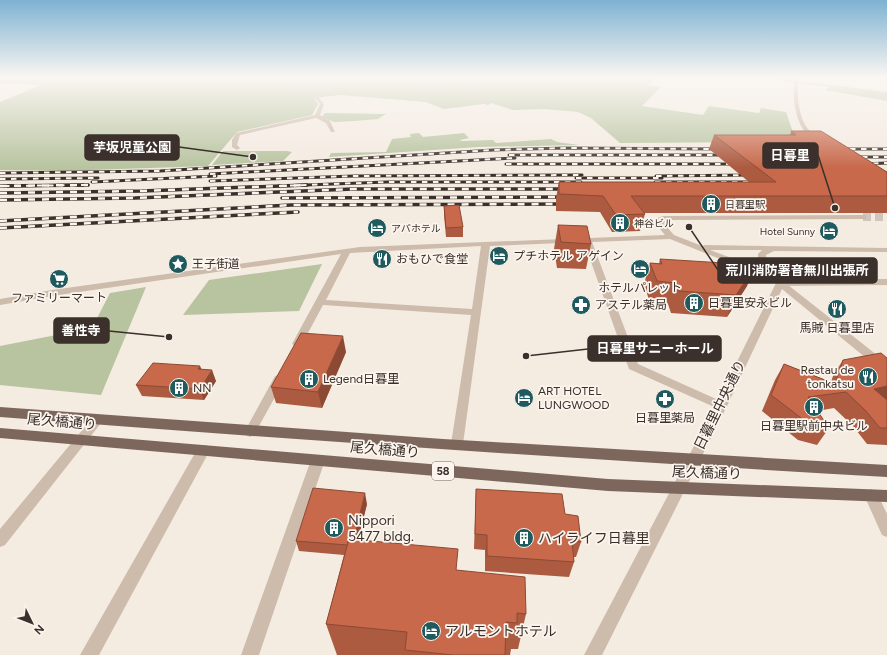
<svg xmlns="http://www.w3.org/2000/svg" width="887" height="655" viewBox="0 0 887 655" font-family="Figtree,'Noto Sans JP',sans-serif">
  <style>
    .green { fill: #b8c4a0 }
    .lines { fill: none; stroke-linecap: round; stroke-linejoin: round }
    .minor-tunnel { stroke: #cfc6bd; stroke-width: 8; stroke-dasharray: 8 4; stroke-linecap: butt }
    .minor { fill: #cdbbac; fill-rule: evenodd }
    .tertiary { fill: #cdbbac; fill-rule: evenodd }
    .primary { fill: #7d675c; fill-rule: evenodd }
    .rail-far1-casing { stroke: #3b302b; stroke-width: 3 }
    .rail-casing { stroke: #3b302b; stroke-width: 3.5 }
    .rail-far1 { stroke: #fbf5ee; stroke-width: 2; stroke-dasharray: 5.5; stroke-linecap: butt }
    .rail { stroke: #fbf5ee; stroke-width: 2.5; stroke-dasharray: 7; stroke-linecap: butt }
    .wall { fill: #ac5a40 }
    .shaded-wall { fill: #8c4a34 }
    .building { fill: #c8694b; stroke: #8c4a34 }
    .labels { text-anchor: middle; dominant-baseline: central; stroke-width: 3.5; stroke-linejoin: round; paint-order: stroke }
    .far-poi-label { font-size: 10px; fill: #3b302b; stroke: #fbf5ee; text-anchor: start }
    .shield { fill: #fbf5ee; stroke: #756b66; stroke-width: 1 }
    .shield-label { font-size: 11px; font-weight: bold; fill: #3b302b }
    .poi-label { font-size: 12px; fill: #3b302b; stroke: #fbf5ee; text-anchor: start }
    .near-street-label { font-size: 14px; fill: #3b302b; stroke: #fbf5ee }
    .near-poi-label { font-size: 14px; fill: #3b302b; stroke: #fbf5ee; text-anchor: start }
    .leader { fill: none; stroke: #3b302b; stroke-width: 1.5 }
    .callout-dot { fill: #3b302b; stroke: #fbf5ee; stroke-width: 1.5 }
    .callout { fill: #3b302b; stroke: #3b302b; stroke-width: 1.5 }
    .callout-label { font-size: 13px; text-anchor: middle; font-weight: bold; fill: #fff }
  </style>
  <rect width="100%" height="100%" fill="#f4ebe1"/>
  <g class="green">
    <polygon points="0,77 647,77 658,78 648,85 661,87 642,106 703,115 709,106 759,113 761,108 786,112 795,138 774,142 620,143 591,118 578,112 544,109 513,110 491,103 444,109 426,102 340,95 314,98 318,104 312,115 237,132 208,166 63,171 0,170 0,102 41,85 0,82"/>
    <polygon points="829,87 887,93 887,101 825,90"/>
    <polygon points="325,113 386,114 378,119 354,121 334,122 322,117"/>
    <polygon points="419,133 423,137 464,133 469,138 460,140 461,141 493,140 496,143 551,139 557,142 579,145 478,147 329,157 331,153 386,152 392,139 411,137 410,134"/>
    <polygon points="223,151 287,151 292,152 283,161 212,165"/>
    <polygon points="322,264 299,311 183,315 209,280"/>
    <polygon points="146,287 101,395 0,385 0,346 92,328 110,293"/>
  </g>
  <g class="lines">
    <polyline class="minor-tunnel" points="863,217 887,217"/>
    <g class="minor">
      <polygon points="297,77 301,77 307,84 346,77 353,77 309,86 324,104 320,115 330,121 335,132 331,132 326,123 316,118 240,135 237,145 240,148 237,150 232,147 232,140 236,133 315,115 320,104"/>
      <polygon points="414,77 419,77 482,97 491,104 487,105 478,99"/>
      <path d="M762,77L794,80L797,77L799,78L798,81L887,92V94L798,83C797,97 799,118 808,129C812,133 816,136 820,140L817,142C797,133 792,102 794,83Z"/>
      <polygon points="0,82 16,82 18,83 0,84"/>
      <path d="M863,215H866V219L665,220L664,224L674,235L702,246L705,245L887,248V252L774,251L766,255C766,267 772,274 782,280L887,279V285L780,286L765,277L670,239L592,242L638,364L725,403L727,406L725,409L721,410L629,369L584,242L490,246L463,444L462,448L457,449L452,448L451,444L471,315L323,305L301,346L297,347L292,344L341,254L52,296L0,305V299L52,290L360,247L665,235L656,224L657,218L663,216ZM481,246L472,309L326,300L350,253ZM710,250H762L758,254V261L761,269Z"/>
      <polygon points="279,375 283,376 285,379 254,435 250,437 246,435 244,432 246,429 275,376"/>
      <polygon points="97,415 101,417 103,420 101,423 5,545 0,547 0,529 93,417"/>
      <polygon points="204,445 209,446 210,450 99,655 80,655 199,446"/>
      <polygon points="318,455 323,456 325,460 259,655 241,655 311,460 313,456"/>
      <polygon points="871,489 876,491 887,514 887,537 882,535 864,495 866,491"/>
    </g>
    <polygon class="tertiary" points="780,280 783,281 887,363 887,373 883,372 782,289 727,406 602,655 584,655 715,406 776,283"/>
    <g class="primary">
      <path d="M0,407L443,439L887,465V477C591,460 295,440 0,417Z"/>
      <polygon points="0,428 608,479 887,490 887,502 608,491 0,438"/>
    </g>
    <defs>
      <g id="rail-far1">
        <polyline points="839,149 887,149"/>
        <polyline points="509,155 727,155"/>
        <polyline points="851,157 887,157"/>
        <polyline points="506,164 738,164"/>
        <polyline points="862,164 887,163"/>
        <polyline points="0,173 160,171 493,150 567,148 721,149"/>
        <polyline points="210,174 515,158"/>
        <polyline points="656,176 752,175"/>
        <polyline points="576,178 662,178"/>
        <polyline points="0,179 98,178"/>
        <polyline points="210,181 354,176 582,175"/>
        <polyline points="92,182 216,176"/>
        <polyline points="655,182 761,182"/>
        <polyline points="4,186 88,185"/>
        <polyline points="279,186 387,182 581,182"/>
      </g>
      <g id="rail">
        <polyline points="0,186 88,185"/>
        <polyline points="0,193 142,191 307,185"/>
        <polyline points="282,198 568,197"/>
        <polyline points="0,200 135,198 353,189 568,189"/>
        <polyline points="0,221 291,205 568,204"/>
        <polyline points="0,228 298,212"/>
      </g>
    </defs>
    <use href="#rail-far1" class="rail-far1-casing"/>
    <use href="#rail" class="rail-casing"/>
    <use href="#rail-far1" class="rail-far1"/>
    <use href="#rail" class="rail"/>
  </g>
  <g class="wall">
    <polygon points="791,131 887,172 887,213 644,213 645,214 640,231 612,232 600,212 556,211 556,198 559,182 749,182 709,149 714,135 790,135"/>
    <polygon points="444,206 463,227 463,237 446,237 444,215"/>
    <polygon points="558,225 591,244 586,269 557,268 554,249"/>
    <polygon points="660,259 747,286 727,317 671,313 668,304 650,303 644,284 650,263 659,264"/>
    <polygon points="346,352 322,408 276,403 271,387"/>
    <polygon points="887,358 887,445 867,444 853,426 834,408 817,411 829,428 817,445 798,440 762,411 775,380 784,364 831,382 833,376 843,360"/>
    <polygon points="202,370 216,381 204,400 142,396 136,385"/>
    <polygon points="476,489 565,514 581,542 576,557 574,557 574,562 569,577 485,571 485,550 474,549"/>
    <polygon points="367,504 358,540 457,570 526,614 518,649 511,649 510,655 337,655 326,624 344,555 299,551 296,541"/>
  </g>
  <g class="shaded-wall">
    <polygon points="756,265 747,286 727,317 736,295"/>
    <polygon points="343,336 346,352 322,408 318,392"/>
    <polygon points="200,366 205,377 198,369"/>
    <polygon points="212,370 216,381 204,400 200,389"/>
    <polygon points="887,386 887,400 874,389"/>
    <polygon points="365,493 367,504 354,556 352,546"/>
  </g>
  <g class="building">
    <polygon points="791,131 821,131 887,172 887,196 631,196 645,214 616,215 603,196 559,194 559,182 776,182 714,135 796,135"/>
    <polygon points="459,205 463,227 446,228 444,206"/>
    <polygon points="558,225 587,226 591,244 561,242"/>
    <polygon points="660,259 756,265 736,295 679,291 675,283 657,281 650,263 662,264"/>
    <polygon points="301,333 343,336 318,392 271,387"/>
    <polygon points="881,353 887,358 887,386 874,389 887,400 887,428 880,428 865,410 846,392 808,397 829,428 809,424 771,395 784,364 835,384 843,360"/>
    <polygon points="153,363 200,366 198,369 212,370 200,389 136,385"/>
    <polygon points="313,488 365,493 354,539 349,539 347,545 296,541"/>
    <polygon points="476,489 562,494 565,514 578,516 581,542 572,541 574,562 487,556 487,535 475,534"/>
    <polygon points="349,539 458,549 456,570 525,577 526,614 517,613 517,623 506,622 505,655 453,655 405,650 407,632 326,624"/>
  </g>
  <linearGradient id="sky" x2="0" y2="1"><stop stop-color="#7eb2d2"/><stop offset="0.46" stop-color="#faf6f2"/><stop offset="1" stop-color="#faf6f2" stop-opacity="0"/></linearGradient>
  <rect width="887" height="168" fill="url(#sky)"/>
  <defs>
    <symbol id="building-disc" viewBox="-11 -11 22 22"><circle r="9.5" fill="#1f5a5e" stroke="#fbf5ee"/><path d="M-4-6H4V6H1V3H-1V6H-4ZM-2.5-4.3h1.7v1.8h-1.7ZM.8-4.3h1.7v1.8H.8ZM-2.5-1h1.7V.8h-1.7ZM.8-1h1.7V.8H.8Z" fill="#fff"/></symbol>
    <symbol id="hotel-disc" viewBox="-11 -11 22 22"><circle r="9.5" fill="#1f5a5e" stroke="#fbf5ee"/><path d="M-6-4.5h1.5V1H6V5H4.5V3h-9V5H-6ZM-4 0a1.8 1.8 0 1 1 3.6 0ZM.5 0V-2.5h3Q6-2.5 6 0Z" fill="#fff"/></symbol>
    <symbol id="restaurant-disc" viewBox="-11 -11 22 22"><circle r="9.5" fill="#1f5a5e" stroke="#fbf5ee"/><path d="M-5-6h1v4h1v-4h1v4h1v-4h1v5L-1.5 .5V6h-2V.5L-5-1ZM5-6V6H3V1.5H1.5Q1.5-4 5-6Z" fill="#fff"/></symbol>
    <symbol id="sight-disc" viewBox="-11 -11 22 22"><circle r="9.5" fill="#1f5a5e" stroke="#fbf5ee"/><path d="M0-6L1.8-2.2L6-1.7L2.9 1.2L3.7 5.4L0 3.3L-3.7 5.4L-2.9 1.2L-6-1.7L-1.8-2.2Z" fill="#fff"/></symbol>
    <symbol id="supermarket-disc" viewBox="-11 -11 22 22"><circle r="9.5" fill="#1f5a5e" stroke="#fbf5ee"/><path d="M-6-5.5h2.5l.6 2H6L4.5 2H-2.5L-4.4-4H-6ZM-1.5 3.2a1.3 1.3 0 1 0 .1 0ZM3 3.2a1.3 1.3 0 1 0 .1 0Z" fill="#fff"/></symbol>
    <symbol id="pharmacy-disc" viewBox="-11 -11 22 22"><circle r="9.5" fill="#1f5a5e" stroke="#fbf5ee"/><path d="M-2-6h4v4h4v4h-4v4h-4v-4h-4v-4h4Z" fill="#fff"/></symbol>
  </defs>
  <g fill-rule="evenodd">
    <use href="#building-disc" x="700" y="193" width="22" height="22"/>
    <use href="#building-disc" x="609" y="212" width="22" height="22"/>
    <use href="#hotel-disc" x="366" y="217" width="22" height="22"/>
    <use href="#hotel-disc" x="818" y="220" width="22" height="22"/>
    <use href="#hotel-disc" x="488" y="245" width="22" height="22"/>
    <use href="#restaurant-disc" x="371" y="248" width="22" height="22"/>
    <use href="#sight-disc" x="167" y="253" width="22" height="22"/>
    <use href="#hotel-disc" x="629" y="258" width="22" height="22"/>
    <use href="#supermarket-disc" x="48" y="268" width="22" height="22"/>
    <use href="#building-disc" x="683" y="292" width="22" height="22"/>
    <use href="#pharmacy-disc" x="570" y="294" width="22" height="22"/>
    <use href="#restaurant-disc" x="826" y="298" width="22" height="22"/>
    <use href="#restaurant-disc" x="857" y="366" width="22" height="22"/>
    <use href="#building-disc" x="298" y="368" width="22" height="22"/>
    <use href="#building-disc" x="168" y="377" width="22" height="22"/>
    <use href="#hotel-disc" x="513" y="387" width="22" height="22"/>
    <use href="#pharmacy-disc" x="654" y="388" width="22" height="22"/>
    <use href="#building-disc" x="803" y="396" width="22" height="22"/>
    <use href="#building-disc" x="323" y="517" width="22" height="22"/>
    <use href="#building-disc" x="513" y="527" width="22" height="22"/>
    <use href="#hotel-disc" x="420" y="620" width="22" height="22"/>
  </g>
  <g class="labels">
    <g class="far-poi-label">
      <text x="725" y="204">日暮里駅</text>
      <text x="634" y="223">神谷ビル</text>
      <text x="391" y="228">アパホテル</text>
      <text x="815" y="231" text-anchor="end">Hotel Sunny</text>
    </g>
    <rect class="shield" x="432" y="462" width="22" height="18" rx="3"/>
    <g class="shield-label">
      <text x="443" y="471">58</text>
    </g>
    <g class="poi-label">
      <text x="513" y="256">プチホテル アゲイン</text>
      <text x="396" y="259">おもひで食堂</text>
      <text x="192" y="264">王子街道</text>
      <text x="640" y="288" text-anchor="middle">ホテルパレット</text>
      <text x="59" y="298" text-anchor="middle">ファミリーマート</text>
      <text x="708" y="303">日暮里安永ビル</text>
      <text x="595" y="305">アステル薬局</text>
      <text x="837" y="328" text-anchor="middle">馬賊 日暮里店</text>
      <text x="854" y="370" text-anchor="end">Restau de<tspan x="854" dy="14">tonkatsu</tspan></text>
      <text x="323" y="379">Legend日暮里</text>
      <text x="193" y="388">NN</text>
      <text x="538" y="391">ART HOTEL<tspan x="538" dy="14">LUNGWOOD</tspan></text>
      <text x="665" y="418" text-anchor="middle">日暮里薬局</text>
      <text x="814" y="426" text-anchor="middle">日暮里駅前中央ビル</text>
    </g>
    <g class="near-street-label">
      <text transform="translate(720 405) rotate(-64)">日暮里中央通り</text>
      <text transform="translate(62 422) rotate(5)">尾久橋通り</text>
      <text transform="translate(385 450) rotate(5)">尾久橋通り</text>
      <text transform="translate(707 473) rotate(2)">尾久橋通り</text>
    </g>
    <g class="near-poi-label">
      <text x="348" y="520">Nippori<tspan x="348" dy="16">5477 bldg.</tspan></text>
      <text x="538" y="538">ハイライフ日暮里</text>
      <text x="445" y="631">アルモントホテル</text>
    </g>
  </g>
  <path class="leader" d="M253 157L179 147M835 208L818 155M689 227L718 270M169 337L109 331M526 356L588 349"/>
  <g class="callout-dot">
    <circle cx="253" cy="157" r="4"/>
    <circle cx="835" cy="208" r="4"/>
    <circle cx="689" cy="227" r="4"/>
    <circle cx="169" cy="337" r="4"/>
    <circle cx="526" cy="356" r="4"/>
  </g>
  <g class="callout">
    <rect x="85" y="135" width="94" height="25" rx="4"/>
    <rect x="763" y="143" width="55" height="25" rx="4"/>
    <rect x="718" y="258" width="159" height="25" rx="4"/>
    <rect x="54" y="318" width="55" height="25" rx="4"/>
    <rect x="588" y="336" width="133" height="25" rx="4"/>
  </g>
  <g class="callout-label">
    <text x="132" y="152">芋坂児童公園</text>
    <text x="790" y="160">日暮里</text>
    <text x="797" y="275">荒川消防署音無川出張所</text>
    <text x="81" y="335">善性寺</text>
    <text x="655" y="353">日暮里サニーホール</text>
  </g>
  <g transform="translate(32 623) rotate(133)" stroke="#fbf5ee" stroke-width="3" paint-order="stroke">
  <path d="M0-3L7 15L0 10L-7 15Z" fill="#3b302b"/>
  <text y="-6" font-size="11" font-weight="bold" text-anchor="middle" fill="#3b302b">N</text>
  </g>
</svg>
